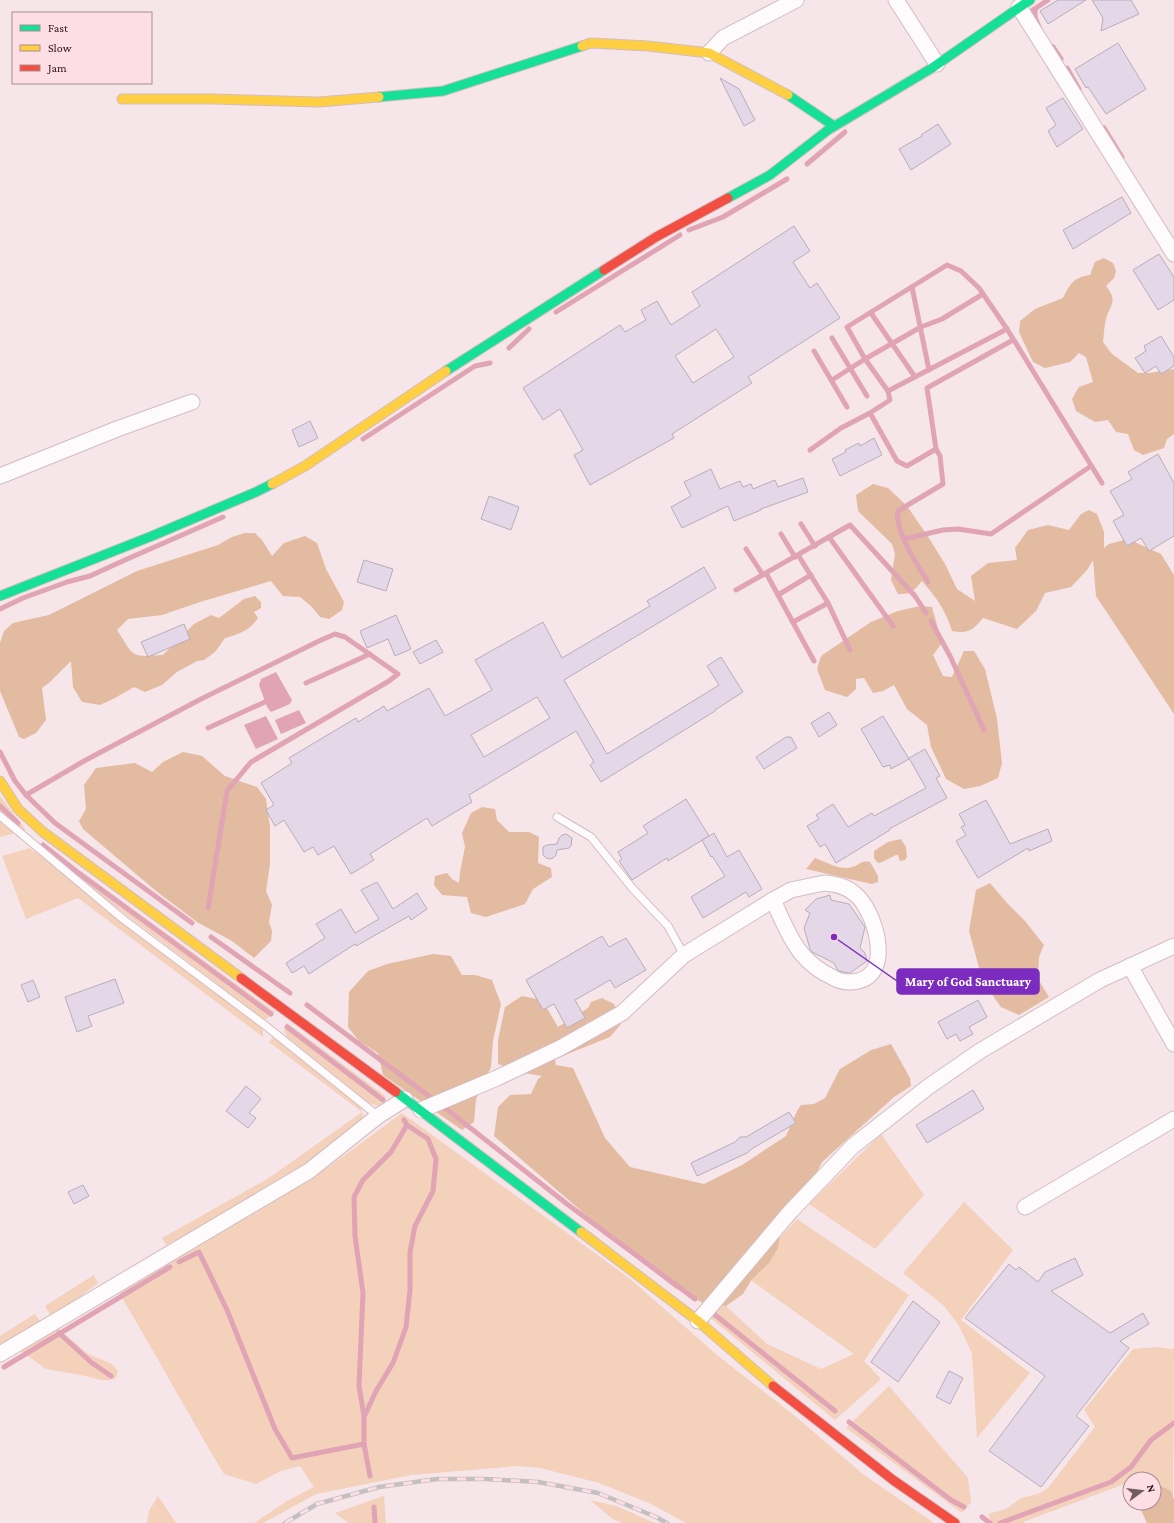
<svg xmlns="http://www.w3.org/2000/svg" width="1174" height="1523" viewBox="0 0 1174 1523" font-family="'Crimson Pro',serif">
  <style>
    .green { fill: #f3d1bb }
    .forest { fill: #e3bba0 }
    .water { fill: #e0a4b4 }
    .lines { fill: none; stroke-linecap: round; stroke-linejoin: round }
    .stream { stroke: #e0a4b4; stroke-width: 5 }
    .building { fill: #e4d7e7; stroke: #b9adba; fill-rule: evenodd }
    .lane-casing { stroke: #d3bdc3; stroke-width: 9 }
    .street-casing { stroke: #d3bdc3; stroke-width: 17 }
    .fast-casing { stroke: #d3bdc3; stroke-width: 11 }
    .slow-casing { stroke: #d3bdc3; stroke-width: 11 }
    .jam-casing { stroke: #d3bdc3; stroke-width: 11 }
    .lane { stroke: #fefbfc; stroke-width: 7 }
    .street { stroke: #fefbfc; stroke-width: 15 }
    .fast { stroke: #16e098; stroke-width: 9 }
    .slow { stroke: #ffcf43; stroke-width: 9 }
    .jam { stroke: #f24e42; stroke-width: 9 }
    .rail-casing { stroke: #c4bfc0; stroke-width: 4.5 }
    .rail { stroke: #fddee5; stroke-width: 3; stroke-dasharray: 9; stroke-linecap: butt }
    .leader { fill: none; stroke: #7b2cbf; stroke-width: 1.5 }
    .callout-dot { fill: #7b2cbf; stroke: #fddee5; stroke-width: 1.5 }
    .callout { fill: #7b2cbf; stroke: #7b2cbf; stroke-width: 1.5 }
    .callout-label { font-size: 13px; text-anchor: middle; font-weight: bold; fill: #fff }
  </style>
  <rect width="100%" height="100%" fill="#f6e5e9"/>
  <g class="green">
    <polygon points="0,796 26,830 21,832 0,813"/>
    <polygon points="0,819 16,833 0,837"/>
    <polygon points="43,844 275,1012 265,1020 78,878 46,858 118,918 263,1027 263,1037 78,898 26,919 2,856 30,848 34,852"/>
    <polygon points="287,1023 384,1095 386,1099 379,1106 369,1103 287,1037 284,1030"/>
    <polygon points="273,1037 361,1107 364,1122 296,1173 237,1209 166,1245 162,1238 269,1178 362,1112 269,1042"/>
    <path d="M402,1113L629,1278L717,1355L795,1416L864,1475L934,1523H686L649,1503L599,1483L540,1468L518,1466L411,1475L316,1494L263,1523H254L287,1501L314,1487L300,1466L281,1471L256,1484L224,1474C188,1414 155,1352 119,1293L175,1258L257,1212L327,1168Z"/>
    <polygon points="881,1134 924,1195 875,1249 809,1204"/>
    <polygon points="964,1202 1013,1250 961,1320 1030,1373 977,1438 972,1353 958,1324 943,1305 903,1273"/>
    <polygon points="797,1219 909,1295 864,1361 881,1379 835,1420 707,1315 718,1305 726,1306 767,1344 821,1369 854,1354 745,1276"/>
    <polygon points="94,1275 98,1283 52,1318 45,1306"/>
    <polygon points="35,1314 41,1323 0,1349 0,1336"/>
    <polygon points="58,1328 88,1354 112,1364 118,1371 116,1378 109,1380 101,1380 86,1376 46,1369 21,1351"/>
    <polygon points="1157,1347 1172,1349 1174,1348 1173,1498 1171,1491 1154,1499 1154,1479 1130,1479 1130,1482 1023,1522 1025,1523 992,1523 988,1514 1006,1509 1021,1498 1038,1494 1048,1488 1095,1427 1084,1410 1133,1349"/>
    <polygon points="889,1386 968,1478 971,1502 962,1513 846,1428"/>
    <polygon points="158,1496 176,1523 147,1523 149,1511"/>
    <polygon points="384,1496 386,1523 349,1523 335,1513"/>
    <polygon points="590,1500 616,1506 655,1523 622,1523 613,1519"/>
  </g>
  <g class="forest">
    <path d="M1104,258L1113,263L1116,271L1114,278L1106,286C1118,301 1111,303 1106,319C1104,326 1104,334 1103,342L1112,354L1138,373H1149L1174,369V434L1167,439L1164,448L1143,455L1134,450L1128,434L1116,432L1108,420L1095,422L1076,411L1072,399L1079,387L1093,382L1086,357L1079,353L1070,362L1045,368L1033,362L1019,332L1020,321L1035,309L1063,298C1070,284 1074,277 1090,275L1095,262Z"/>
    <path d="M873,484L888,488L907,506L927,535L945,564L957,589L975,601L971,576L988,563L1017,560L1015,548L1028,530L1048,525L1069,530L1081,514L1089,510L1097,514L1104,532V548L1109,544L1128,539L1161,554L1174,575V714L1096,596L1093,560L1087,570L1071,587L1045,593L1036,611L1017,629L983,618C973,630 969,634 952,631C946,611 936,597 922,581C913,591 913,594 898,594L891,580L895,554L892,544L858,511L856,495Z"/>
    <path d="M245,533H255L262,540L272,556L284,543L305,536L317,543L326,569L344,602L342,610L329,619L320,617L311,606L300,597L283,596L271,581L200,602L162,615L128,619L117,630C135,658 130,657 163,655L194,624L211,615L219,618L244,599L255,596L261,602V608L254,612L258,618C249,631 239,634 225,638L215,652L204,660L197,661L177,672L162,685L145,692L134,687L115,698L100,705L82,702L73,687L71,661L50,682L42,688L46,720L36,733L24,739L19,737L0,691V643L4,631L13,623L49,615L137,571L218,545L232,537Z"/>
    <polygon points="920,606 932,607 942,643 933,655 943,676 952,677 964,651 974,651 985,669 997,719 1002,763 998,778 980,786 964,789 946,779 931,747 927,725 907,709 894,685 883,691 873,693 864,678 856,679 856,689 847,697 825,690 817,669 821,656 871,622 898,611"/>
    <polygon points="183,752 202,756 225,776 257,787 266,799 270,827 270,864 266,891 272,905 269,922 272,931 271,941 254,958 232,941 197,922 156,891 83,829 79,821 86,809 84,785 96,768 135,763 152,772 163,762"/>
    <polygon points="482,807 495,809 497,820 509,832 529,832 539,837 538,863 551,868 552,877 533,889 525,904 486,917 471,913 467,897 442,895 434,885 435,876 447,873 452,879 459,883 460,872 465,847 462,833 471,813"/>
    <polygon points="901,839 906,847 907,857 905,860 900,861 898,855 896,855 882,862 878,863 874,858 874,851 888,842"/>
    <path d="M815,858C826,862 841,871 852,867C861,865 860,860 870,862L878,876V882L872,884L806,869Z"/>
    <polygon points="990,883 1007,903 1025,921 1044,945 1039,957 1038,979 1049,997 1019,1015 1001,1007 983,982 969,931 976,890"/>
    <polygon points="433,954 451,956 462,975 475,975 492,980 501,1004 493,1041 491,1067 476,1099 474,1122 462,1130 383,1075 378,1053 359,1041 348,1027 349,992 368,971 387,964"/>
    <polygon points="522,996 542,1000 558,1027 588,1008 591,1002 602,998 614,1004 621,1024 610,1037 555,1059 556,1065 573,1068 605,1138 630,1167 704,1184 742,1165 786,1136 797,1111 801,1105 814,1104 825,1098 840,1069 871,1050 891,1044 910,1078 911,1086 894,1097 822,1162 816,1174 792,1206 777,1215 780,1235 778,1248 769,1263 752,1279 743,1294 726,1306 703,1303 675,1288 635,1257 494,1136 498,1107 510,1095 531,1094 538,1079 542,1076 524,1073 498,1064 498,1040 505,1007"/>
    <polygon points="1159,1485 1171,1491 1174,1500 1174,1523 1147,1523 1139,1506 1142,1503 1154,1503 1154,1489"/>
  </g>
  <g class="water">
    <polygon points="276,672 292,700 290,704 271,712 267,707 259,685 261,679"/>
    <polygon points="299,710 306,723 281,734 275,720"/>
    <polygon points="266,716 278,739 256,749 244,725"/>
  </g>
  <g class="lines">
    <g class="stream">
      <polyline points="1035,9 1035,17 1039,27"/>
      <polyline points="1033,10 1048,0"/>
      <polyline points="1053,47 1061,59"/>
      <polyline points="1067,68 1079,89"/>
      <polyline points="1104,128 1122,157"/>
      <polyline points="807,164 845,132"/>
      <polyline points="689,230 723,217 787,179"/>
      <polyline points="912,287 929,370"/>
      <polyline points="556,312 680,235"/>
      <polyline points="871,313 915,377"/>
      <polyline points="832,338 867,396"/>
      <polyline points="509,348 529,329"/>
      <polyline points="814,351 847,407"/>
      <polyline points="832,380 865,359 921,327 942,319 983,294"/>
      <polyline points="888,391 1007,329"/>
      <path d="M870,413L897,461L907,466L936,449L940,456L943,484L898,511C894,530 918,566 928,582"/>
      <polyline points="363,439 475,366 490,363"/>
      <polyline points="936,449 927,388 1013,340"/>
      <polyline points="810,450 841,428 870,413 890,400 888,391 865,359 847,327 947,265 961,271 979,288 1007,329 1102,483"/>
      <polyline points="801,524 815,546"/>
      <polyline points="781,534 795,557"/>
      <polyline points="829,537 893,626"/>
      <polyline points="904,539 943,530 958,529 991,534 1091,466"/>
      <polyline points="746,549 763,575"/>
      <polyline points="798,555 828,603 850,650"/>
      <polyline points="766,573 814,661"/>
      <polyline points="736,590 850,525 915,596 926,613"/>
      <polyline points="778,595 811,575"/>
      <polyline points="0,609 23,598 67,582 90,576 125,560 223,517"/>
      <polyline points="931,621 950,656 984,730"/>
      <polyline points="793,622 828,603"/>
      <polyline points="306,683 370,654"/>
      <polyline points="208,728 265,702"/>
      <polyline points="0,752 15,781 26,795 55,823 192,923"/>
      <polyline points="26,795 84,761 201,699 319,641 335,634 345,637 398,674 389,681 251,762 227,791 208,908"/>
      <polyline points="0,806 18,823"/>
      <polyline points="43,845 76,871 271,1014"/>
      <polyline points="211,937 290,993"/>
      <polyline points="307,1005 430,1097"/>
      <polyline points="287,1027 383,1100"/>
      <polyline points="445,1108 567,1204 695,1299"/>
      <polyline points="179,1262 199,1252 227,1310 275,1429 292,1458 364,1444 370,1476"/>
      <polyline points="714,1314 835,1411"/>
      <polyline points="59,1333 92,1363 111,1376"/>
      <polyline points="4,1367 170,1267"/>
      <polyline points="364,1416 359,1386 363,1293 355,1236 354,1197 363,1180 391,1152 407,1125"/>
      <polyline points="849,1422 951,1500 964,1507"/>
      <polyline points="364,1444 364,1417 376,1391 393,1363 406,1327 410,1290 410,1252 415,1226 433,1191 436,1159 428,1139 407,1125 404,1120"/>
      <polyline points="374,1507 375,1523"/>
      <polyline points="982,1517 990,1523"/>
      <polyline points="1000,1523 1111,1482 1131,1467 1151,1440 1174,1423"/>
    </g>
  </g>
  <g class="building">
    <polygon points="1058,0 1086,0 1048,24 1040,11"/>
    <polygon points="1092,0 1131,0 1139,14 1101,31 1103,18"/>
    <polygon points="1118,43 1146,89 1106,114 1088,87 1086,88 1075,69"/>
    <polygon points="720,78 739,89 755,120 744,126"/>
    <polygon points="1063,98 1083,129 1057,147 1048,131 1056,125 1046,108"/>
    <polygon points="938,124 951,144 911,170 899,149 922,136 921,135"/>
    <polygon points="1122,197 1131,213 1073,249 1063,230"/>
    <path d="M794,226L810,251L793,262L810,288L817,283L840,318L748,377L752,383L672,434L674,438L590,485L574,455L583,450L560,409L543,420L523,388L620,325L625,332L646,320L641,310L657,301L671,325L700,306L692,292ZM716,329L734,357L693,383L675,356Z"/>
    <polygon points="1159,254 1174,277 1174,300 1158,310 1133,270"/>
    <polygon points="1161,336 1174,357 1174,366 1161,374 1156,366 1145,373 1135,358 1146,351 1144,346"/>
    <polygon points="310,421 318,438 299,447 292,430"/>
    <polygon points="874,438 882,455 840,476 832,459 846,452 845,450 859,443 860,446"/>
    <polygon points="1158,454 1174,483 1174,536 1149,551 1141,538 1127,546 1113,521 1124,515 1110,491 1132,479 1128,472"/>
    <polygon points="711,469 720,489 740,481 743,487 751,484 753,489 775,480 778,487 803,478 808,492 761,509 761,510 734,521 728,506 682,528 671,507 691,496 684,482"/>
    <polygon points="489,496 519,507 511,530 481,519"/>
    <polygon points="364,560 393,569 386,591 357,582"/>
    <path d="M704,567L716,588L564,680L607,754L719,685L707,666L721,657L743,692L715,710V711L601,782L590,765L594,762L576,731L469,795L472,802L432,826L427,818L370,854L374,860L351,874L334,846L318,855L313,847L304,852L284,820L275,826L266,810L274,805L261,783L292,763L289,758L356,718L358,722L384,706L387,711L429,688L445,716L492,690L475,660L543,622L562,658L650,606L647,601ZM537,697L550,718L484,757L471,735Z"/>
    <polygon points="396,615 411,649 395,656 388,639 367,648 360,631"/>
    <polygon points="184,624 190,639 148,657 141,642"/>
    <polygon points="436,640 443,652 420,664 413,652"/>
    <polygon points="829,712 837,725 819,737 811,723"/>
    <polygon points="883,716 909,759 891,769 890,765 883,767 861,729"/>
    <polygon points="786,737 791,737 797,748 764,769 756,757"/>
    <polygon points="925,749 940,776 936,778 947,798 889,829 890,830 836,863 825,844 820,847 807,826 819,819 816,815 833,804 848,827 872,813 874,816 926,788 909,758"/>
    <polygon points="686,799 709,836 668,861 667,858 632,880 619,861 622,859 618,852 648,833 643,826"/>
    <polygon points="986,800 1010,844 1048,829 1052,841 1029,851 1028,848 978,878 956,841 966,835 961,827 965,825 959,814"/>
    <polygon points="714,833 727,857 739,850 762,889 749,897 746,892 703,918 691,897 725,876 712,856 711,857 702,840"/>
    <polygon points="566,834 572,838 571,846 569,848 557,850 556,855 553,858 550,859 546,858 543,855 543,847 547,845 557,844 559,838 562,835"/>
    <polygon points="377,882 393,909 417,893 427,909 411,920 409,916 356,946 355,944 309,974 304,966 292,973 286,963 325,938 316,924 341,909 355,933 379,919 361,890"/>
    <polygon points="830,895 831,900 849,904 865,927 860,948 865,953 867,961 850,973 839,971 837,969 834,963 812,952 810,949 804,928 810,913 805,910 816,899"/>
    <polygon points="602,936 609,947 626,938 646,970 615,988 610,980 575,1000 585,1018 567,1028 554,1004 543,1010 526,980"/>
    <polygon points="115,979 124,1003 88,1016 92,1026 77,1032 65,997"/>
    <polygon points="33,980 40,997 28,1002 21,985"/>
    <polygon points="978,1000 987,1017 969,1027 973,1034 960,1041 956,1034 947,1039 938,1022"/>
    <polygon points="246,1086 261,1099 249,1113 256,1118 248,1128 226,1111"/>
    <polygon points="973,1090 984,1109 927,1143 916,1125"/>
    <polygon points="789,1112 796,1123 753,1148 747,1153 697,1176 691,1163 735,1142 740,1137 746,1137"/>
    <polygon points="83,1185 89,1196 74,1204 68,1192"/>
    <polygon points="1075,1258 1083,1275 1051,1291 1110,1333 1143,1313 1149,1324 1120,1341 1129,1348 1076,1416 1089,1426 1041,1487 989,1451 1045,1376 965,1318 1009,1264 1016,1270 1019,1267 1038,1282 1045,1272"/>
    <polygon points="913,1301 940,1322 898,1382 871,1362"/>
    <polygon points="949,1371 963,1378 950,1404 936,1397"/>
  </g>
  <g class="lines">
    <defs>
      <g id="lane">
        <polyline points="0,816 123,919 266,1026 378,1116"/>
        <polyline points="557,817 591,837 633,889 668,926 684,955"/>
      </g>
      <g id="street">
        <polyline points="896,0 937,64"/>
        <polyline points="1019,7 1174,254"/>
        <polyline points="709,53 723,38 796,0"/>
        <polyline points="0,476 117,429 192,402"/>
        <path d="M824,883C836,884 846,886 855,894C875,910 894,973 858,981C849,983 840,982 832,977C819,971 810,964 801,953C789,938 781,917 773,900L791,890Z"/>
        <polyline points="1130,966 1174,1044"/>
        <polyline points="421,1110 497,1078 560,1048 622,1013 684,955 773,900"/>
        <polyline points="1025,1207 1174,1119"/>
        <polyline points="698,1321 790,1212 853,1146 928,1087 980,1051 1100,980 1174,946"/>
        <polyline points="0,1354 309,1171 378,1116 405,1099"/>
      </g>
      <g id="fast">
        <polyline points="788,95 834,126"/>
        <polyline points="379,97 443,91 582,46"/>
        <polyline points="728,198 770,175 828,130 932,68 1030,0"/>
        <polyline points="446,371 604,270"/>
        <polyline points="0,596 152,536 256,492 272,484"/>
        <polyline points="396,1092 581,1232"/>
      </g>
      <g id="slow">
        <polyline points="582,46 591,43 648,46 709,53 788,95"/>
        <polyline points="122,99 212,99 319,102 379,97"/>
        <polyline points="272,484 305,466 446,371"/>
        <polyline points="0,781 18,809 43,832 241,978"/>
        <polyline points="581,1232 698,1321 773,1386"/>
      </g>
      <g id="jam">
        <polyline points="604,270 656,237 728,198"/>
        <polyline points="241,978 396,1092"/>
        <polyline points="773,1386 893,1480 955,1523"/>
      </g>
    </defs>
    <use href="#lane" class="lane-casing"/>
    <use href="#street" class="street-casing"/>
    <use href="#fast" class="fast-casing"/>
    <use href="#slow" class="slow-casing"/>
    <use href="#jam" class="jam-casing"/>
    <use href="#lane" class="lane"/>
    <use href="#street" class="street"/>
    <use href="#fast" class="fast"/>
    <use href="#slow" class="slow"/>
    <use href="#jam" class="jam"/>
    <defs>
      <polyline id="rail" points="285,1523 317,1504 379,1487 437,1479 486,1479 538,1482 598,1493 656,1517 667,1523"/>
    </defs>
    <use href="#rail" class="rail-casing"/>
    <use href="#rail" class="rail"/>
  </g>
  <path class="leader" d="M834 937L897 981"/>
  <circle class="callout-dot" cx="834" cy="937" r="4"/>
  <rect class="callout" x="897" y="969" width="142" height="25" rx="4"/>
  <g class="callout-label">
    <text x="968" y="986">Mary of God Sanctuary</text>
  </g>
  <rect x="12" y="12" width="140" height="72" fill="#fddee5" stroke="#a98c94"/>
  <rect x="20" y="25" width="20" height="6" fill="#16e098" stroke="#a98c94"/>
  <text x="48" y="32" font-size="12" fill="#2c121a">Fast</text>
  <rect x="20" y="45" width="20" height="6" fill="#ffcf43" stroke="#a98c94"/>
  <text x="48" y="52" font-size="12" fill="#2c121a">Slow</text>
  <rect x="20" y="65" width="20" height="6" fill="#f24e42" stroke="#a98c94"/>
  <text x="48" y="72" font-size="12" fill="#2c121a">Jam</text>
  <g transform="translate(1142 1491) rotate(75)"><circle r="19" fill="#fddee5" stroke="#a98c94"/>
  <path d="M0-3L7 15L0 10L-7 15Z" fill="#735c62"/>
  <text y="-6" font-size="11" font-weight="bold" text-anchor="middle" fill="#2c121a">N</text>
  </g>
</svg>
